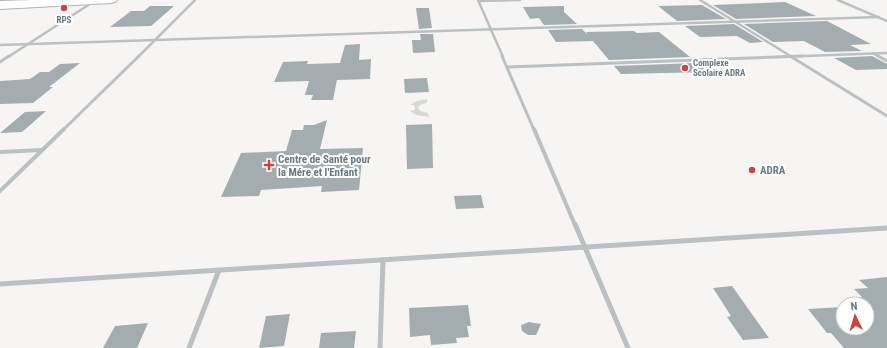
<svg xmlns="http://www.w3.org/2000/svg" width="887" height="348" viewBox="0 0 887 348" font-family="'Roboto Condensed',sans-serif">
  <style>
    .green { fill: #d6dad3 }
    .building { fill: #a3acaf }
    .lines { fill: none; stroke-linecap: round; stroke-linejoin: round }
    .trunk-casing { stroke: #afb3b5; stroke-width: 2 }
    .minor-far3 { stroke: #bbc0c2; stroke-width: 2.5 }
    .minor-far2 { stroke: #bbc0c2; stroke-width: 3 }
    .minor-far1 { stroke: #bbc0c2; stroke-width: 4 }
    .minor { stroke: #bbc0c2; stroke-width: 5 }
    .trunk { fill: #fff; fill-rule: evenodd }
    .poi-dot { fill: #cc463d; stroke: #fff; stroke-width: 1.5 }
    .labels { text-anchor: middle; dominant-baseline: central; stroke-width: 4; stroke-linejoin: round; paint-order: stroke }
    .far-poi-label { font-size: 9px; font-weight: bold; fill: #697980; stroke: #fff }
    .poi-label { font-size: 11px; font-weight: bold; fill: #697980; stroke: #fff; text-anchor: start }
  </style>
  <rect width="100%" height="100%" fill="#f6f5f3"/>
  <polygon class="green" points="427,99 427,103 422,104 418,107 420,111 428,113 429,117 416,115 410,111 415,110 414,105 410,105 417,101"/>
  <g class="building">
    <polygon points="785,2 816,16 736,19 713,5"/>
    <polygon points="702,5 726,19 677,21 658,6"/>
    <polygon points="150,6 174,6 151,26 110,27 131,11 144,11"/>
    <polygon points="564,6 564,12 577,24 544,25 539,18 530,19 523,7"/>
    <polygon points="416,8 429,8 432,28 419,29"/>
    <polygon points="827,21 871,44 850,45 862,51 825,52 804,41 773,42 744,24"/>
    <polygon points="734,24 763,42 750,43 737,36 700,37 685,26"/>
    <polygon points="582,29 588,35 586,32 634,31 637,33 659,32 690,57 609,60 593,41 556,42 548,30"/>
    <polygon points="420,34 433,34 435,52 413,53 412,40 421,40"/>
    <polygon points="360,44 359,60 371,59 370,79 337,80 333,100 311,100 313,95 305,95 309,81 274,82 283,62 308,61 307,64 340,63 345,45"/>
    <polygon points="872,56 887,64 887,69 856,70 834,58"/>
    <polygon points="80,63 49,87 53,87 33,103 0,104 0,81 30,79 40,72 49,72 60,64"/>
    <polygon points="697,63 708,72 621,74 614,66"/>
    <polygon points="427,78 429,92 405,93 404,79"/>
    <polygon points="46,111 22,132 0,133 25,112"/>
    <polygon points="327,120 320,149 363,148 359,190 321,192 322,186 261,190 259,196 221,197 241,153 286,151 292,130 303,130 304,125 314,125"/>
    <polygon points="432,124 433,168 407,169 406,125"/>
    <polygon points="481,195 484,208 456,209 454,196"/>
    <polygon points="887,277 887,348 844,348 831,333 827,333 808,309 843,307 843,328 867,328 867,304 863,304 857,298 862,297 854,289 868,288 859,280"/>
    <polygon points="732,286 769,338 743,340 727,317 731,316 713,288"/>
    <polygon points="468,305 471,326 467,326 469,337 456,338 457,343 431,345 430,335 410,337 409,308"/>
    <polygon points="290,314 284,346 259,348 266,316"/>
    <polygon points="529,322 541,324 536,335 528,335 522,331 521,325"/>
    <polygon points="148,323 137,348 103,348 115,326"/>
    <polygon points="356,331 354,348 319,348 321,333"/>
  </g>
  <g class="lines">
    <defs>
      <polygon id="trunk" points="33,0 117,0 115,2 111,3 0,9 0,1"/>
    </defs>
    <use href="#trunk" class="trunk-casing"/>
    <g class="minor-far3">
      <polyline points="478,0 503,57"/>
      <polyline points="700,0 792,57"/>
      <polyline points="838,0 887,21"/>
      <polyline points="479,1 520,0"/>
      <polyline points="0,45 879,17"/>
      <polyline points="874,54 880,57"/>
      <polyline points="8,57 93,2"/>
      <polyline points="138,57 195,0"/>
      <polyline points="776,57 887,53"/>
    </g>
    <g class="minor-far2">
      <polyline points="502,56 534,130"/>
      <polyline points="790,56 887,116"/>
      <polyline points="878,56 887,61"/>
      <polyline points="0,62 9,56"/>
      <polyline points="507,67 803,56"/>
      <polyline points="63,130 139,56"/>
    </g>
    <g class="minor-far1">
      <polyline points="534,129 575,225"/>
      <polyline points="0,152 42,150"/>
      <polyline points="0,191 64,129"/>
    </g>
    <g class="minor">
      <polyline points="575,224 628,348"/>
      <polyline points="0,284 887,228"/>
      <polyline points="189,348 219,270"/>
      <polyline points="380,348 383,260"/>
    </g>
    <use href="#trunk" class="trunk"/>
  </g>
  <g class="poi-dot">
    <circle cx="64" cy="8" r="4"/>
    <circle cx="685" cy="68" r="4"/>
    <path d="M267 159h4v4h4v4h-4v4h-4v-4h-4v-4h4z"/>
    <circle cx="752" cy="170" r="4"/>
  </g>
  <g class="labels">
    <g class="far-poi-label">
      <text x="64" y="20">RPS</text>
      <text x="693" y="63" text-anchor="start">Complexe<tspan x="693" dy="10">Scolaire ADRA</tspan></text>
    </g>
    <g class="poi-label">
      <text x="278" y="159">Centre de Santé pour<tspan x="278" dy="13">la Mére et l'Enfant</tspan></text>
      <text x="760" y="170">ADRA</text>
    </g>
  </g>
  <g transform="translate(855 316) rotate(355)"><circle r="19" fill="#ffffff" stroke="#c3c9cc"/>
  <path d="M0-3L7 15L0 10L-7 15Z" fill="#cc463d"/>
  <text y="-6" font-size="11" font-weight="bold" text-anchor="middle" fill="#697980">N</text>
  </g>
</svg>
